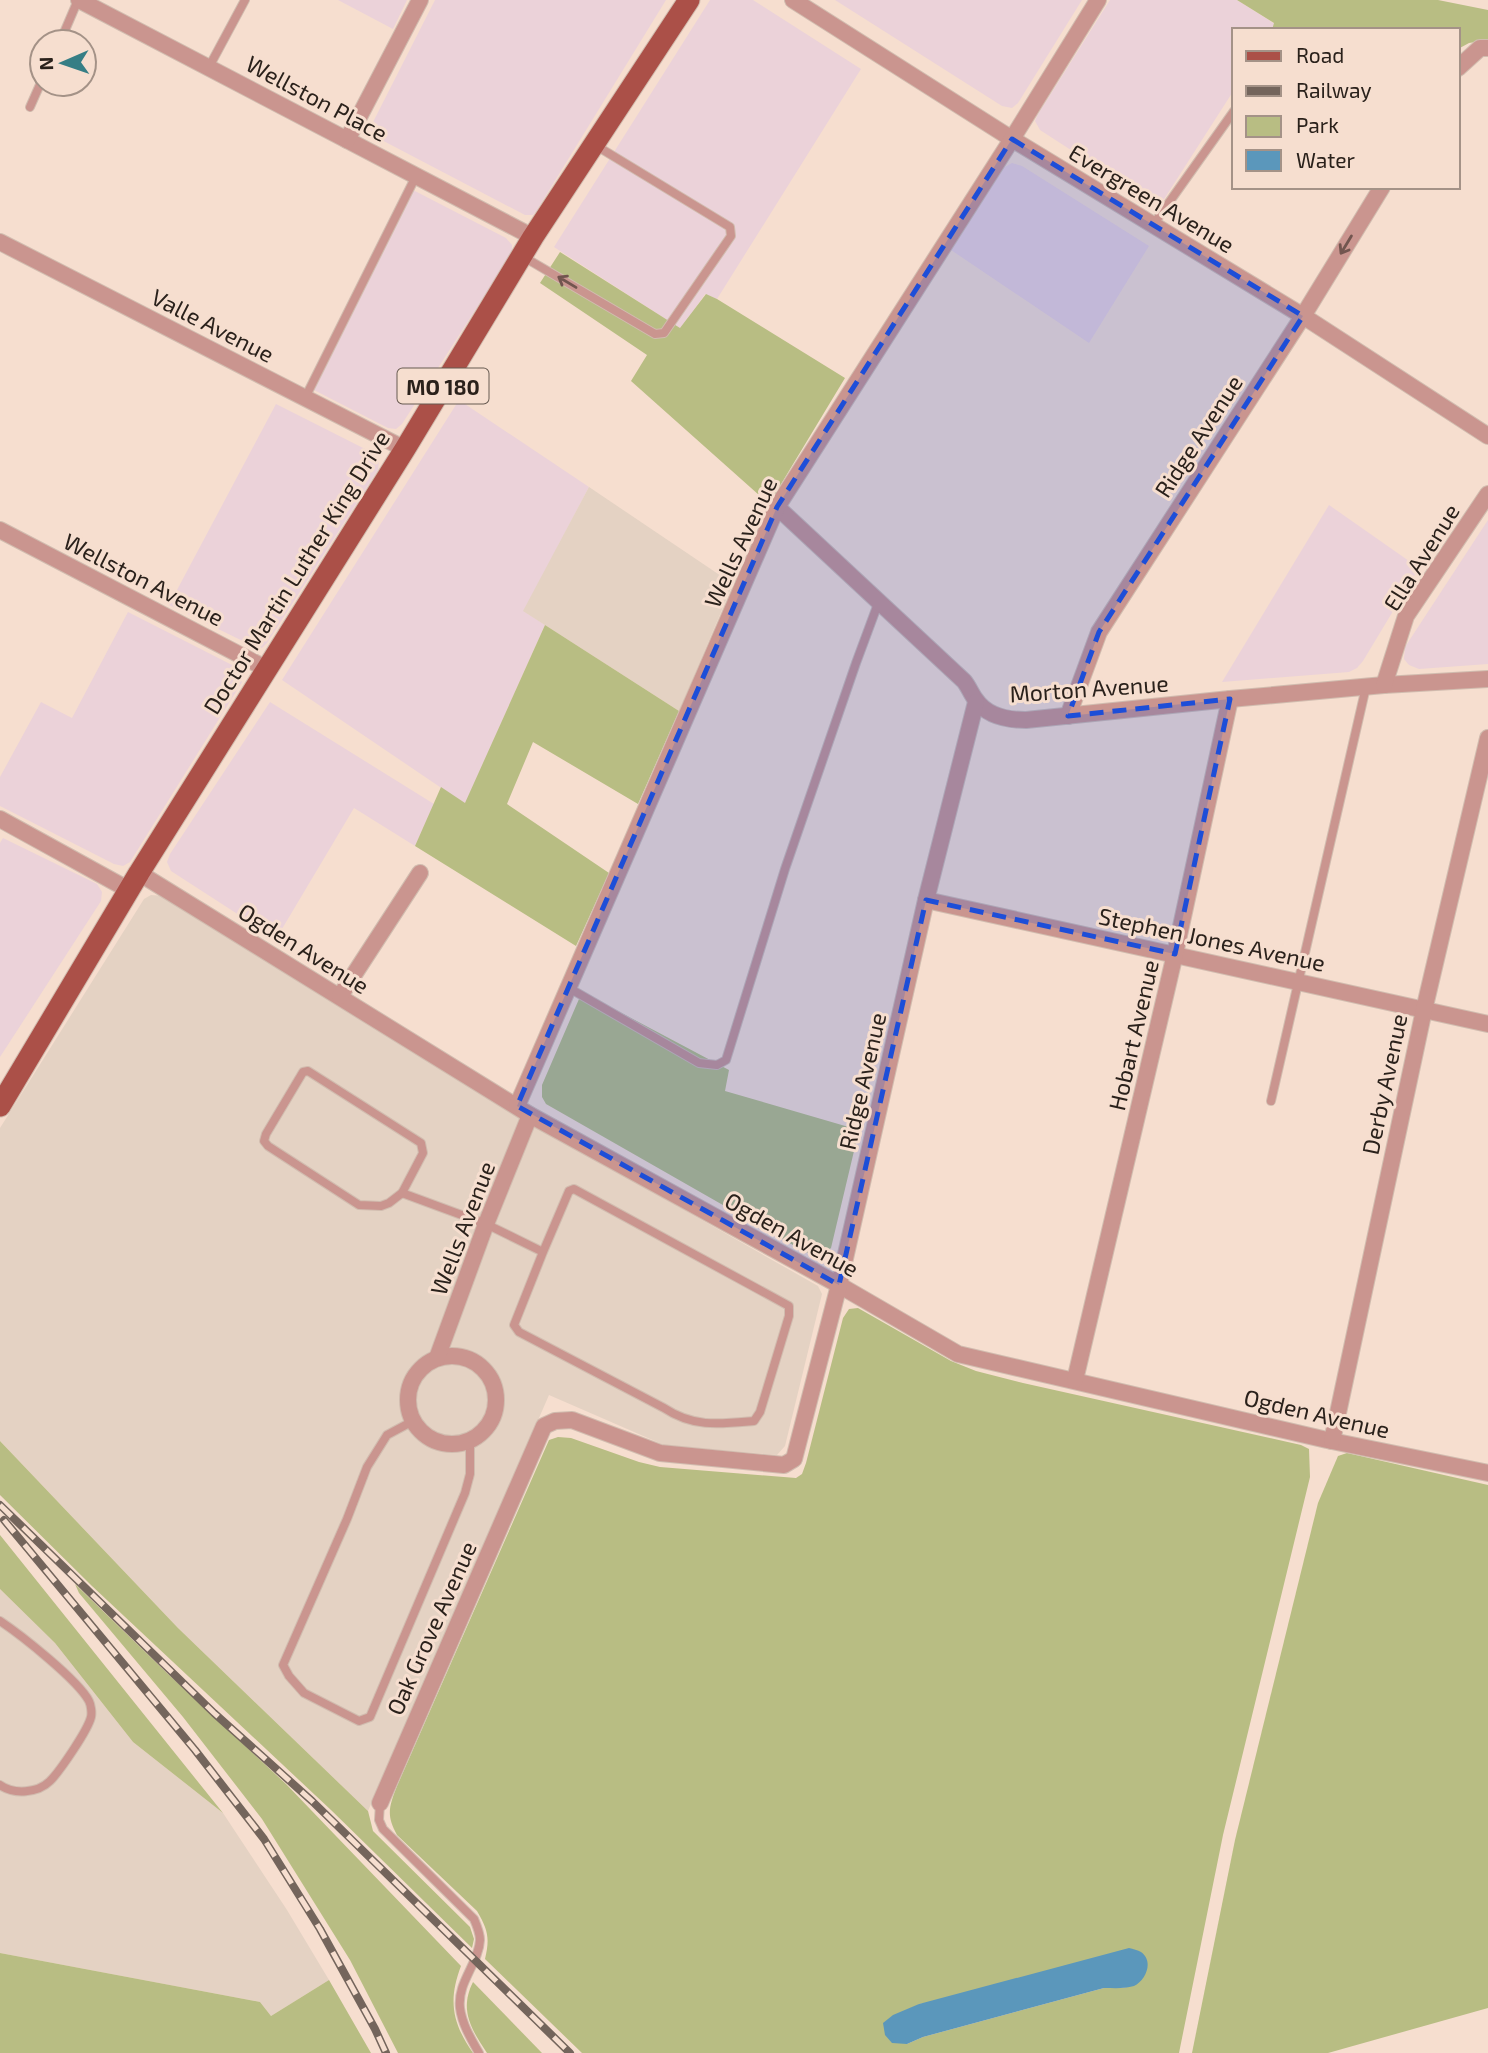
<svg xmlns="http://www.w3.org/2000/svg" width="1488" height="2053" viewBox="0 0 1488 2053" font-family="'Exo 2',sans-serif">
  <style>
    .commercial { fill: #ebd2d9 }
    .industrial { fill: #e4d2c3 }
    .green { fill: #b8bd83; fill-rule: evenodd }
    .water { fill: #5b97bb }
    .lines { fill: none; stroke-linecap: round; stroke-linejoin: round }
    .service-casing { stroke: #d1bcaf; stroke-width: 10 }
    .minor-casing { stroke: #d1bcaf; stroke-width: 18 }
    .primary-casing { stroke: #d1bcaf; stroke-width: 23 }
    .service { stroke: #ca958f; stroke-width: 8 }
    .minor { stroke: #ca958f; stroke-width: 16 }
    .primary { stroke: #ab5048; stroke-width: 21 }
    .rail-casing { stroke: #74655c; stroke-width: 8 }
    .rail { stroke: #f6decf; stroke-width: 5; stroke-dasharray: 16; stroke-linecap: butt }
    .oneway { stroke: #72554f }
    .marked { fill: #1d4ed8; fill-opacity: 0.2; stroke: #1d4ed8; stroke-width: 5; stroke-dasharray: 14 9; stroke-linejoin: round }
    .labels { text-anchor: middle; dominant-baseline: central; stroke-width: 6; stroke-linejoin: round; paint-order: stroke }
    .shield { fill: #f6decf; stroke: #675a51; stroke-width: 2 }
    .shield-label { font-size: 21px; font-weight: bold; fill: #2a211b }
    .street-label { font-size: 23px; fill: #2a211b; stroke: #f6decf }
  </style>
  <rect width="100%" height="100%" fill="#f6decf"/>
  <g class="commercial">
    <polygon points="338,0 407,0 393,29"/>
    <polygon points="435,0 666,0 537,210 533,215 525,215 374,136 370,128"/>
    <polygon points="710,0 753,0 861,69 717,299 705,294 681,329 554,247"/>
    <polygon points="835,0 1082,0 1018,103 1012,108 1002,106"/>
    <polygon points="1110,0 1237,0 1275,24 1272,30 1234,30 1234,90 1159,207 1040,130 1035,121 1038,114"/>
    <polygon points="1012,163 1022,166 1149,246 1089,343 951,250 1003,168"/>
    <polygon points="413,190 506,238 512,245 512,253 402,424 396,429 388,428 314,390"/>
    <polygon points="459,400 589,487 524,611 545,625 465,804 282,680"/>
    <polygon points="276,404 373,453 379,461 378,470 267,643 262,648 255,647 169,605"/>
    <polygon points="1329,505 1419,568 1363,661 1357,668 1349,672 1222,682"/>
    <polygon points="1488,520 1488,664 1419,669 1409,665 1404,659 1405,647"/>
    <polygon points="128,612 236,667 242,673 242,682 130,862 123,866 114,864 0,806 0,777 41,702 72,718"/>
    <polygon points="270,702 434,804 415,846 354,808 276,939 171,871 167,862 170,854"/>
    <polygon points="3,838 97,884 102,892 101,901 0,1057 0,843"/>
  </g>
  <g class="industrial">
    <polygon points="589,487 733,584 679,711 523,611"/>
    <polygon points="151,895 164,896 501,1106 818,1286 822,1294 785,1446 777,1455 664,1445 549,1395 368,1811 178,1628 0,1441 0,1128 144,899"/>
    <polygon points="0,1589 55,1643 133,1742 223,1813 287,1910 329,1980 271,2016 260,2002 0,1953"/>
  </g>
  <g class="green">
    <polygon points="1237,0 1438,0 1488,10 1488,40 1469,43 1458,49 1458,30 1272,30 1274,23"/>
    <polygon points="560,252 680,328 706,294 717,299 845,378 769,504 631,381 647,355 540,283"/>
    <polygon points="545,625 679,711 638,804 533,742 507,804 609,873 576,946 415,846 441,787 465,803"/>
    <polygon points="582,992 729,1070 725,1091 859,1130 831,1248 821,1255 812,1255 800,1249 546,1104 542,1097 542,1085"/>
    <path d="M858,1308L951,1361L976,1371L1023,1383L1301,1445L1309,1449L1310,1477L1223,1835L1179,2053H582L485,1959C490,1938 488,1930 477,1911L397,1835C386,1815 389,1807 397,1786L549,1440L558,1437L571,1438L639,1462L660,1467L796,1478L802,1474L806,1463L843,1318L849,1309ZM1134,1985L1123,1988H1104L923,2037L907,2044L919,2004Z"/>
    <polygon points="0,1441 178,1628 368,1811 373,1831 470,1927 474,1939 472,1948 331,1810 92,1586 0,1495"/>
    <polygon points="1347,1453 1488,1485 1488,2008 1328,2053 1192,2053 1235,1840 1318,1503 1338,1456"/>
    <polygon points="0,1535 223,1813 133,1742 55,1643 0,1589"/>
    <path d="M75,1584L168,1674L286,1784L461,1966C448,2000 452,2023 473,2053H398L350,1960L262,1819L183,1717L79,1593Z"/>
    <polygon points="0,1953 260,2002 271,2016 329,1980 371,2053 0,2053"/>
    <path d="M473,1982L542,2053H487C471,2029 459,2010 473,1982Z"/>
  </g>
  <path class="water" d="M1129,1948C1133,1949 1138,1950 1141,1952C1154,1961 1146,1980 1134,1986C1124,1989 1114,1988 1104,1988L923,2037L907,2044L892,2043L885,2035L883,2023L893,2015L919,2004Z"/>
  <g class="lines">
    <defs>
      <g id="service">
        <polyline points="60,42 78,0"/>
        <polyline points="209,67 245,0"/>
        <polyline points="30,107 42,80"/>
        <polyline points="1153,225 1234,111"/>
        <polyline points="522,256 655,334 664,333 731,236 730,227 595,145"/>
        <polyline points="305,398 416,176"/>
        <polyline points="569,988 699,1063 717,1065 726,1060 785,869 856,663 879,601"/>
        <polygon points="308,1071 421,1143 423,1153 402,1193 389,1203 381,1206 359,1205 268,1146 264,1141 266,1134 303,1072"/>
        <polyline points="1271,1101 1366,687"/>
        <path d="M402,1193L486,1224L543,1252L514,1325L519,1332L664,1408C694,1428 721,1424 754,1421L760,1412L789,1316V1306L574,1189L569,1191L543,1252"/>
        <polyline points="413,1421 387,1435 367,1467 347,1519 283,1665 289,1676 304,1693 359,1721 370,1717 465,1493 470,1474 470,1440"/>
        <path d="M0,1621C21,1635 78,1680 89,1701C91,1705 92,1713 91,1717C88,1730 60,1771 50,1781C38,1793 14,1795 0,1785"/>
        <path d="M380,1803L379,1820L383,1829L474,1919C477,1926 480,1933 480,1940C479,1963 457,1982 460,2008C462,2024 471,2039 479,2053"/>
      </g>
      <g id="minor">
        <polyline points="79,0 533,237"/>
        <polyline points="793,0 1012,139 1303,316 1488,436"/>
        <polyline points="1458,68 1480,48 1488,48"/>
        <polyline points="347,140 420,0"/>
        <polyline points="0,242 405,449"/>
        <path d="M777,507L964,681C969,687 971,694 976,700C987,716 1008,720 1026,720L1230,699L1384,685L1488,679"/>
        <polyline points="0,530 267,669"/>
        <polyline points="1384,685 1406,616 1488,494"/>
        <polyline points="1068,716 1099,632 1303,316 1382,187"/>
        <polyline points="0,819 129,890"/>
        <polyline points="139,873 530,1115 839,1285 958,1354 1327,1440 1488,1473"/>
        <polyline points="926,900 1488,1024"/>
        <polyline points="340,996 420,873"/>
        <polyline points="517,1106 777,507 1012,139 1098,0"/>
        <circle cx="452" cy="1400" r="44"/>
        <polyline points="437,1358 486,1224 530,1115"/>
        <polyline points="1075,1380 1175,954 1230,699"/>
        <polyline points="1332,1441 1424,1010 1488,738"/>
        <polyline points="380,1803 544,1426 555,1421 572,1420 660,1453 784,1465 794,1459 839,1285 926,900 976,702"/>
      </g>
      <polyline id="primary" points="0,1106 139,873 405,449 533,237 689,0"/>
    </defs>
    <use href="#service" class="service-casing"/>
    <use href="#minor" class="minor-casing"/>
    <use href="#primary" class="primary-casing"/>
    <use href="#service" class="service"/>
    <use href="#minor" class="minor"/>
    <use href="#primary" class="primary"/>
    <defs>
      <g id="rail">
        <polyline points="0,1505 214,1713 312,1801 570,2053"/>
        <polyline points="4,1520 195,1750 264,1839 320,1929 375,2029 386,2053"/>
      </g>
    </defs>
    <use href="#rail" class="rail-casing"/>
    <use href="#rail" class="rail"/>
  </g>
  <defs><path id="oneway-shaft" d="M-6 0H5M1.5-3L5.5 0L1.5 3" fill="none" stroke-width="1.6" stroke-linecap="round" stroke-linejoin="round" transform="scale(1.75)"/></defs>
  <g class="oneway">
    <use href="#oneway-shaft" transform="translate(1346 245) rotate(121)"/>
    <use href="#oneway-shaft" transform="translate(567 282) rotate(-149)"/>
  </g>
  <path class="marked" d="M1012,139L1303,316L1099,632L1068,716L1230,699L1175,954L926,900L839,1285L517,1106L777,507Z"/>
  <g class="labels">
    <rect class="shield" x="397.5" y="368.5" width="91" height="35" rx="5"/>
    <g class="shield-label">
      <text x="443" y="386">MO 180</text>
    </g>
    <g class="street-label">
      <text transform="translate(317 98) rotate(28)">Wellston Place</text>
      <text transform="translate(1152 198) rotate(31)">Evergreen Avenue</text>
      <text transform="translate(213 325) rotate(27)">Valle Avenue</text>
      <text transform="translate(1198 436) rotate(-57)">Ridge Avenue</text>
      <text transform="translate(740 542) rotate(-65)">Wells Avenue</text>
      <text transform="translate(1421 557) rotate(-58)">Ella Avenue</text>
      <text transform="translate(296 572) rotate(-58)">Doctor Martin Luther King Drive</text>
      <text transform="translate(144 579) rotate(27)">Wellston Avenue</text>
      <text transform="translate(1089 688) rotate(-4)">Morton Avenue</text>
      <text transform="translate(1212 939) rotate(12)">Stephen Jones Avenue</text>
      <text transform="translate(304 948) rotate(32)">Ogden Avenue</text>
      <text transform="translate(1133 1035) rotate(-77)">Hobart Avenue</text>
      <text transform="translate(862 1081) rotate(-77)">Ridge Avenue</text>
      <text transform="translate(1384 1084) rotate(-78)">Derby Avenue</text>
      <text transform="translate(462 1228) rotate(-69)">Wells Avenue</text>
      <text transform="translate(792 1234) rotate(29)">Ogden Avenue</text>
      <text transform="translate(1317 1413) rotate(13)">Ogden Avenue</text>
      <text transform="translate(431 1628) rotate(-66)">Oak Grove Avenue</text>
    </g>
  </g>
  <rect x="1232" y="28" width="228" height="161" fill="#f6decf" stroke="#a49287" stroke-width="2"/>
  <rect x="1246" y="51" width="35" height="10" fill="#ab5048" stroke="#a49287" stroke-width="2"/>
  <text x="1296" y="63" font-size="21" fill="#2a211b">Road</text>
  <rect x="1246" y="86" width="35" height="10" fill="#74655c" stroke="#a49287" stroke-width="2"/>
  <text x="1296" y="98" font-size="21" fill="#2a211b">Railway</text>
  <rect x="1246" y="116" width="35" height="21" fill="#b8bd83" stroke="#a49287" stroke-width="2"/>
  <text x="1296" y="133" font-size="21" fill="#2a211b">Park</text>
  <rect x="1246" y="150" width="35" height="21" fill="#5b97bb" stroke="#a49287" stroke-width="2"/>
  <text x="1296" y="168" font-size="21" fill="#2a211b">Water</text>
  <g transform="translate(63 63) rotate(268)"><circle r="33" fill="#f6decf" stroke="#a49287" stroke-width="2"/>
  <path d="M0-5L12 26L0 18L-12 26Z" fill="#367e85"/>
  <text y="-10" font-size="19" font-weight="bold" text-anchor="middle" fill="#2a211b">N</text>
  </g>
</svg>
